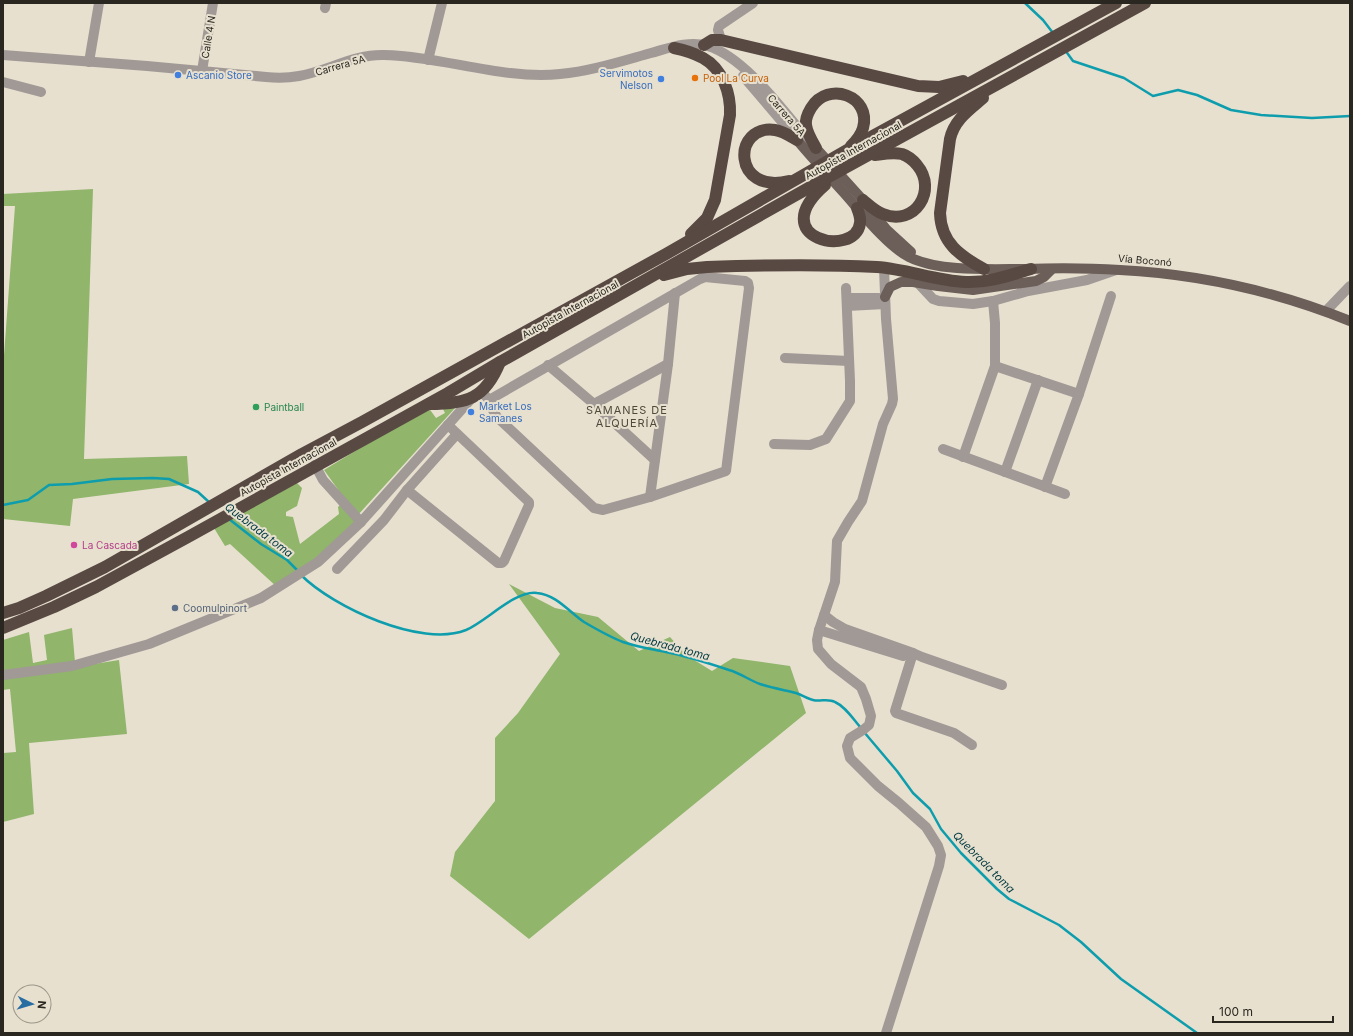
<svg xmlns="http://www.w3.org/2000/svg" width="1353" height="1036" viewBox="0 0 1353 1036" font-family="Inter,sans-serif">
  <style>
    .forest { fill: #90b56b }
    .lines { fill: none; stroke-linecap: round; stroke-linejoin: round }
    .stream { stroke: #0e9dad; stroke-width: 2.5 }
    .minor { stroke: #a19996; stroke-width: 10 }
    .major { stroke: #6c5e58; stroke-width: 10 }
    .highway { stroke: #594943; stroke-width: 12 }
    .shop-dot { fill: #3f7fe0; stroke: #e7e0cf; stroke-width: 1.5 }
    .food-dot { fill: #e8710a; stroke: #e7e0cf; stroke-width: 1.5 }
    .leisure-dot { fill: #2e9e5b; stroke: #e7e0cf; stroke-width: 1.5 }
    .hotel-dot { fill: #d1479c; stroke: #e7e0cf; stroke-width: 1.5 }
    .service-dot { fill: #5c6f8a; stroke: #e7e0cf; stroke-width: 1.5 }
    .labels { text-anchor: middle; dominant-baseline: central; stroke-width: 4; stroke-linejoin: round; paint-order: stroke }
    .street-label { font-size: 10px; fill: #2a2720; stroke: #e7e0cf }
    .shop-label { font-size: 10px; fill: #366cbe; stroke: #e7e0cf; text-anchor: start }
    .food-label { font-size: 10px; fill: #c56008; stroke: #e7e0cf; text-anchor: start }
    .leisure-label { font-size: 10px; fill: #27864d; stroke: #e7e0cf; text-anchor: start }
    .hotel-label { font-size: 10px; fill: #b23c85; stroke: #e7e0cf; text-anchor: start }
    .service-label { font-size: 10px; fill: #4e5e75; stroke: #e7e0cf; text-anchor: start }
    .neighbourhood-label { font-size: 11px; letter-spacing: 1px; fill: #4f493a; stroke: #e7e0cf }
    .water-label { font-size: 11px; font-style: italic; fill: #003940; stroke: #e7e0cf }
  </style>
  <rect width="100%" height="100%" fill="#e7e0cf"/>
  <g class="forest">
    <polygon points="93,189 84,459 187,456 189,484 73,499 70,526 3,519 3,369 15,206 3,206 3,194"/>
    <polygon points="441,405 456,407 357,516 324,470 428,407 436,418 445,413"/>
    <polygon points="297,483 302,488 297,506 286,512 286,516 293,517 300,544 339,514 338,507 341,504 358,523 320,559 277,587 230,544 225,546 214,528"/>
    <polygon points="509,584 555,608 598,617 639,651 670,637 686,655 712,671 733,658 790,666 806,713 529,939 450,876 455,852 495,801 495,738 518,713 560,654"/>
    <polygon points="72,628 75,662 8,678 119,660 127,734 29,743 34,814 3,822 3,753 16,752 10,689 3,690 3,640 29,632 33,663 47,660 44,635"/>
  </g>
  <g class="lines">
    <g class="stream">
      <polyline points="1025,3 1043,20 1053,33"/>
      <polyline points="1065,50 1073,61 1124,78 1153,96 1178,90 1197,95 1231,110 1261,115 1312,118 1350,116"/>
      <polyline points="3,505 28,500 49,485 72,484 112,479 153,478 169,479 198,492 210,503"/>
      <polyline points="229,519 261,544 287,560 298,571"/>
      <path d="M301,575C333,607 421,648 466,630C487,621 515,590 537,593C557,595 569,612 584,622C596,629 610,637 623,642C637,647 652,649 666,652C687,656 708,663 729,670C740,673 749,680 760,684C772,688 784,690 796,693C802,695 808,699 813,700C820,702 828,698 835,702C846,707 853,719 861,728"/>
      <polyline points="864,732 897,771 913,793 930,809 941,829 961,853 997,889 1009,899 1059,925 1081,942 1121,979 1197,1033"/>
    </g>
    <g class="minor">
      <polyline points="325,8 326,3"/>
      <polyline points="721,40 718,30 719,26 753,3"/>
      <path d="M3,55L147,66L266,77C277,78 288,78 299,76C328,71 354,54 384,55C441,56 503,80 560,74C591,71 622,61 651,53C669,48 689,40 708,46C746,58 784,112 810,142"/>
      <polyline points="428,60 442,3"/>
      <polyline points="89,62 99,3"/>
      <polyline points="202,71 213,3"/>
      <polyline points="743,76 795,137"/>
      <polyline points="3,82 41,92"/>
      <polyline points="884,268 886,319 893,399 892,404 883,424 862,501 848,522 837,541 835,582 819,630 817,640 818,649 831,664 861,687 866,699 871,716 869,725 863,730 850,738 847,746 850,758 878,786 899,803 926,827 938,846 941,855 939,866 886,1033"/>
      <polyline points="918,283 933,299 939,301 973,304 993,301 1028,291 1087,280 1116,270"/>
      <polyline points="847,298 879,298"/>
      <polyline points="847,306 885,304"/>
      <polyline points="1326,311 1350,286"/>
      <polyline points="785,358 849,361"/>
      <polyline points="548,365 594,404 655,460"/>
      <polyline points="995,366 1079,394"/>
      <polyline points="482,392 489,400 491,407 497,417 594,508 603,510 650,497 726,471 749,288 748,283 745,281 705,277 700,279 489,400"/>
      <polyline points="594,404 668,364"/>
      <polyline points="774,444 810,445 826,439 850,401 850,381 846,288"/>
      <polyline points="943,449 1065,494"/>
      <polyline points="963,457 995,366 995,323 993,301"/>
      <polyline points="315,465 323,480 361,522"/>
      <polyline points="1005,472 1038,380"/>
      <polyline points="1045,487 1079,394 1111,296"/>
      <polyline points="407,490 498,563 502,563 504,561 529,505 529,502 448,425"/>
      <polyline points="650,497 668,364 675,293"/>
      <polyline points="337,569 384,520 407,490 457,434"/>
      <polyline points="824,615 833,622 845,629 913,653 922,657 1002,685"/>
      <polyline points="819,630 903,656"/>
      <polyline points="913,653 895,711 896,713 954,733 972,745"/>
      <polyline points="3,675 72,666 149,644 261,598 318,562 361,522 472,398"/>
    </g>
    <g class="major">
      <path d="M797,140C812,158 828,175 844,193C861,212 887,246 909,257C939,272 991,269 1025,269C1056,268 1088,268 1120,270C1198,274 1278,292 1350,321"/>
      <polyline points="816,148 863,200 887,230 911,252"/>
      <polyline points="885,297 890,287 901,282 913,282 938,286 973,290 1036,281 1044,277 1052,269"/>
    </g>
    <g class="highway">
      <polyline points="704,45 712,40 721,40 918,86 939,87 963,81"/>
      <path d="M674,48C684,50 694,53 703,58C723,69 731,94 730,115L715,200L707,218L691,234"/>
      <path d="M983,98C969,110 954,120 950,139L940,213C941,243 960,256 984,269"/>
      <path d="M816,148C812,141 807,133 806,125C805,119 808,113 811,108C828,80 872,96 863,128C861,135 856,141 851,146"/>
      <path d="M789,181C732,195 732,124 775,130C783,131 790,136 797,140"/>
      <path d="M825,185C763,239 856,259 860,223C861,218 859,213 857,208"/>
      <path d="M863,200C869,205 875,211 883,214C915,227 938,190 917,165C913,160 908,156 902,154C893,152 883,154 875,155"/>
      <path d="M664,275L687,269L707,267C763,265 820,264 877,267C907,269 936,281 966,282C989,283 1010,275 1031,269"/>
      <path d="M429,404C467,404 485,399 500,362"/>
      <polyline points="3,613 19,608 46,596 105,567 302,454 362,422 666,254 849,149 1116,3"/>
      <polyline points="3,628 54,607 96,587 188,537 448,393 500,362 812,186 1145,3"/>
    </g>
  </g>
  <g class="shop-dot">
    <circle cx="178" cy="75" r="4"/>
    <circle cx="661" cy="79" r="4"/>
    <circle cx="471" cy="412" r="4"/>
  </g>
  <circle class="food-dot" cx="695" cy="78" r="4"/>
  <circle class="leisure-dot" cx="256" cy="407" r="4"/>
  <circle class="hotel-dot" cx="74" cy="545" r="4"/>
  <circle class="service-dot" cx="175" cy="608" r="4"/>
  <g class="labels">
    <g class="street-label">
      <text transform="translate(208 37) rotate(-81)">Calle 4 N</text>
      <text transform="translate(340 65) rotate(-16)">Carrera 5A</text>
      <text transform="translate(787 115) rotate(49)">Carrera 5A</text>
      <text transform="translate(853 150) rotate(-29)">Autopista Internacional</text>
      <text transform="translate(1145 260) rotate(5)">Vía Boconó</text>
      <text transform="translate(570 309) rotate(-29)">Autopista Internacional</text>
      <text transform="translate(288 467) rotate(-29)">Autopista Internacional</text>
    </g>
    <g class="shop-label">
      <text x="653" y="73" text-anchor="end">Servimotos<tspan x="653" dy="12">Nelson</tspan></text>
      <text x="186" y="75">Ascanio Store</text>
      <text x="479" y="406">Market Los<tspan x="479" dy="12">Samanes</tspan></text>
    </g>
    <g class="food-label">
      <text x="703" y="78">Pool La Curva</text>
    </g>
    <g class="leisure-label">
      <text x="264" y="407">Paintball</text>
    </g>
    <g class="hotel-label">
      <text x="82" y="545">La Cascada</text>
    </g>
    <g class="service-label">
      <text x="183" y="608">Coomulpinort</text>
    </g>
    <g class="neighbourhood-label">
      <text x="627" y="410">SAMANES DE<tspan x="627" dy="13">ALQUERÍA</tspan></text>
    </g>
    <g class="water-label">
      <text transform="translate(259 530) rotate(37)">Quebrada toma</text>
      <text transform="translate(670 646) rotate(15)">Quebrada toma</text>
      <text transform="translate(984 862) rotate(45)">Quebrada toma</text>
    </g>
  </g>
  <rect width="1353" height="1036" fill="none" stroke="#2a2720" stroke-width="8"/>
  <g transform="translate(32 1004) rotate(95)"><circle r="19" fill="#e7e0cf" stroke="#9b9689"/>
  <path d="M0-3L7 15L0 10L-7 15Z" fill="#286da2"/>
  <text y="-6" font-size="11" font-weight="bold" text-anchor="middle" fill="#2a2720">N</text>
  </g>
  <path d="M1213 1016v6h120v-6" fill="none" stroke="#2a2720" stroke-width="2"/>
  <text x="1219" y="1016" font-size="12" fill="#2a2720" stroke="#e7e0cf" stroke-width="3" paint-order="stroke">100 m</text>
</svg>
